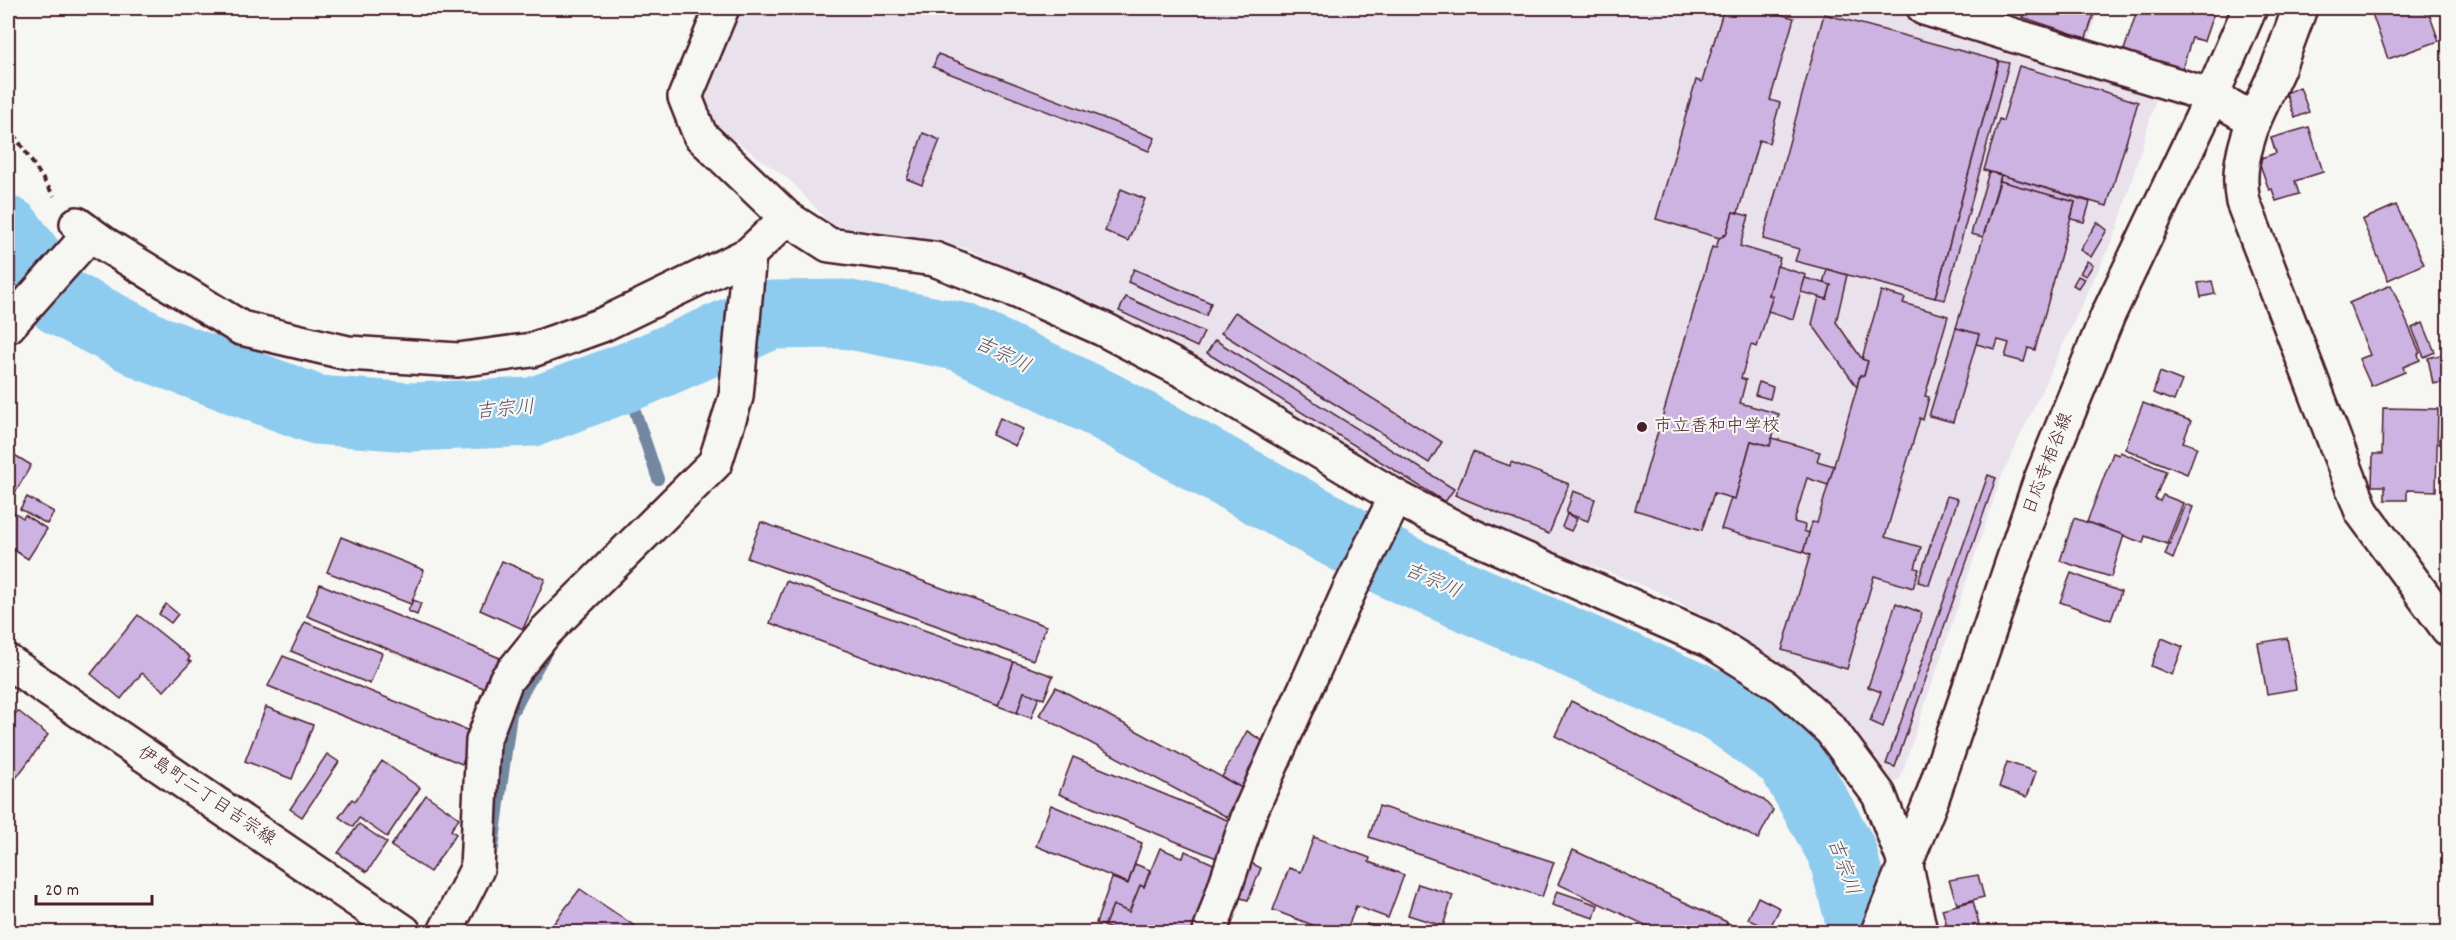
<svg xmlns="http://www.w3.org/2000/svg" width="2456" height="940" viewBox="0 0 2456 940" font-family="Dekko,'Klee One',sans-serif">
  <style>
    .built { fill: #e9e2ed }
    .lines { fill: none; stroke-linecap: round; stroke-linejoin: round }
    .stream { stroke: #7387a1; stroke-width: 12 }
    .river { stroke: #8eccef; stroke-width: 69 }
    .building { fill: #ccb3e2; stroke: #4a1f2b; stroke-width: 1.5 }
    .street-casing { stroke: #4a1f2b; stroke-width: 38 }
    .secondary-casing { stroke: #4a1f2b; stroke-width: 38 }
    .path { stroke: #4a1f2b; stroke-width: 4; stroke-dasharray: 6 4.5; stroke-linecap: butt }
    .street { stroke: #f6f6f2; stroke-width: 33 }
    .secondary { stroke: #f6f6f2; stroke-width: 33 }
    .poi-dot { fill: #4a1f2b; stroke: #f6f6f2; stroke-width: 2 }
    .labels { text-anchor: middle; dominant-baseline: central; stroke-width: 4.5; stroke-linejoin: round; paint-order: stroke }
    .poi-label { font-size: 18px; fill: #4a1f2b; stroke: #f6f6f2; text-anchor: start }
    .street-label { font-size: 18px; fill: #4a1f2b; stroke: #f6f6f2 }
    .water-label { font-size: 20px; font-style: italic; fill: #5e5366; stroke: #f6f6f2 }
  </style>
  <rect width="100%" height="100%" fill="#f6f6f2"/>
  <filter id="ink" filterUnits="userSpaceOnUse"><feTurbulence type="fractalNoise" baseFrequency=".0167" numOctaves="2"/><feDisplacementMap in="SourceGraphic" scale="12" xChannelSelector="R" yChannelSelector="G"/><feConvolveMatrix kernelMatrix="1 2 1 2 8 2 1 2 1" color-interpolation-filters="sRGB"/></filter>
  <g filter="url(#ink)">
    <g class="built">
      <polygon points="739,8 1892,8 2159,89 2117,230 2002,475 1900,779 1893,784 1856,734 1804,679 1729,630 1657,591 1434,505 1187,350 966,248 831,225 793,183 712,123 701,94"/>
      <polygon points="1958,8 2099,8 2087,47"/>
    </g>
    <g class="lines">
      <g class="stream">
        <polyline points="589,392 634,408 658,479"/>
        <polyline points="493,848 511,714 545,654"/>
      </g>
      <polyline class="river" points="8,231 60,301 151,348 317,410 411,417 533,412 638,373 771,315 845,314 962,337 1105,406 1400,568 1723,709 1790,758 1842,852 1863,932"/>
    </g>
    <g class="building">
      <polygon points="1724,8 1758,8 1794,18 1770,100 1780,103 1769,143 1759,140 1738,213 1733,212 1726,235 1724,234 1723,239 1656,219 1696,80 1702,82"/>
      <polygon points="2025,8 2096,8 2086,38 2022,17"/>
      <polygon points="2138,8 2191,8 2213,15 2204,41 2192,38 2182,69 2124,50"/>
      <polygon points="2370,8 2427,8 2439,41 2388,59"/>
      <polygon points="1824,14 1999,61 1935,298 1795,261 1799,249 1763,239"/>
      <polygon points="938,54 1155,138 1149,151 933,67"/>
      <polygon points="1999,61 2009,63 1945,300 1935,298"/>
      <polygon points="2019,66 2138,102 2107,206 1984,170 1999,119 2003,121"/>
      <polygon points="2300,87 2309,112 2295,118 2286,93"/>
      <polygon points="2309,127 2323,172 2295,181 2299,194 2276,201 2272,189 2269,190 2258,159 2276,153 2271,138"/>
      <polygon points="923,133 940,140 922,185 907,179"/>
      <polygon points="1989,172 2001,175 1983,237 1971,234"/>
      <polygon points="2001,175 2090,202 2084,222 2071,219 2075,202 2000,181"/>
      <polygon points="2000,181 2075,202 2035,350 2028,348 2024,362 2005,357 2009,343 1998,340 1995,349 1976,344 1979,334 1956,328"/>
      <polygon points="1121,189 1145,199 1128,241 1105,231"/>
      <polygon points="2396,205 2424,264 2388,280 2362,220"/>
      <polygon points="1733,212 1749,216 1740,246 1780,258 1769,295 1773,296 1757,347 1751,345 1741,378 1746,380 1740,403 1779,414 1770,446 1751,441 1735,499 1714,493 1702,530 1635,510 1712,247 1716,248 1719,238 1726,235"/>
      <polygon points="2097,222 2107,230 2091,257 2080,250"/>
      <polygon points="2087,261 2093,265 2086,276 2080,273"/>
      <polygon points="1777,266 1806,275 1793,319 1768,311 1773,296 1769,295"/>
      <polygon points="1134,269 1211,303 1206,316 1128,282"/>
      <polygon points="1827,269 1847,275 1836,322 1862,359 1868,361 1864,376 1860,375 1857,387 1812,324 1819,297 1827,299 1831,285 1823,283"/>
      <polygon points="2078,276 2084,279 2078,288 2073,285"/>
      <polygon points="1805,278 1831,285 1827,299 1801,292"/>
      <polygon points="2212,281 2215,294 2201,297 2198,283"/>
      <polygon points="2391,285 2420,353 2418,354 2420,360 2403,367 2405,372 2371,386 2359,359 2370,355 2349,303"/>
      <polygon points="1881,291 1905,298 1903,303 1948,316 1925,396 1929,397 1923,420 1920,418 1885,537 1921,547 1915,568 1919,569 1913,588 1874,576 1847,669 1782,650 1810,555 1803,552 1812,522 1817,523 1857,387 1860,375 1864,376 1868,361 1862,359"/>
      <polygon points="1126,297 1204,332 1197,347 1119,311"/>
      <polygon points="1235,312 1442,442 1429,463 1221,333"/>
      <polygon points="2423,323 2435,352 2424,357 2412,328"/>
      <polygon points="1956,328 1979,334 1953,422 1929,416"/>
      <polygon points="1215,340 1454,489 1445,502 1207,353"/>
      <polygon points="2448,353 2448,381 2433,384 2428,358"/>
      <polygon points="2160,372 2182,381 2174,401 2153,393"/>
      <polygon points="1759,382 1773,387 1770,399 1755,395"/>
      <polygon points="2143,403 2191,421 2183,442 2197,447 2187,474 2125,449"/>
      <polygon points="2383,408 2438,409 2436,491 2407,490 2407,500 2385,500 2385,486 2372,486 2373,454 2382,454"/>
      <polygon points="1000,418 1023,429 1015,446 992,435"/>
      <polygon points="2443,422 2448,423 2448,446 2439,444"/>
      <polygon points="1772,438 1820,452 1817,461 1834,466 1828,485 1807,478 1794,522 1805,525 1804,531 1809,533 1803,552 1721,529 1731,498 1735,499 1751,441 1770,446"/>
      <polygon points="8,451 31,465 15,493 8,489"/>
      <polygon points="1473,452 1510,466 1511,462 1569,484 1549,534 1455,495"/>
      <polygon points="2120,452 2166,471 2155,499 2160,501 2163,495 2183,503 2167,544 2145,536 2143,543 2087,522 2113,453 2119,455"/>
      <polygon points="1988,475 1996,478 1895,767 1886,764"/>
      <polygon points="1573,491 1595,499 1588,521 1566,513"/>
      <polygon points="1947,496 1958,499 1929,585 1918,582"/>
      <polygon points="27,497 54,512 47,524 20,509"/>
      <polygon points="2185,504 2193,507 2173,559 2165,555"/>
      <polygon points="8,508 23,518 25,515 47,529 28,559 14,550 8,560"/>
      <polygon points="1567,514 1577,519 1571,531 1562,527"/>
      <polygon points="2074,518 2124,535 2111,577 2060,561"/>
      <polygon points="761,522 1046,626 1033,660 747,558"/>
      <polygon points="341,537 424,570 411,604 327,572"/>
      <polygon points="502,561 545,579 523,629 480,610"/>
      <polygon points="2071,573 2121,592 2111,620 2060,602"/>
      <polygon points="786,581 1014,662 998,706 770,623"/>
      <polygon points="320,584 500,658 486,689 307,616"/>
      <polygon points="413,600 421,603 417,615 408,611"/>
      <polygon points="1896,603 1922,613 1883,727 1870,721 1881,692 1868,687"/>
      <polygon points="166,604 178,614 171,623 159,614"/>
      <polygon points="138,615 190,657 188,660 191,662 164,691 142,673 121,699 91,674"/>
      <polygon points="305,622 382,653 370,684 291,651"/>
      <polygon points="2162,638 2183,647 2172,675 2151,666"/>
      <polygon points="2287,638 2296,689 2267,694 2258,643"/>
      <polygon points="283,656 474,733 462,764 268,686"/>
      <polygon points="1014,662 1053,676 1044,699 1024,692 1017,713 998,706"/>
      <polygon points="2448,684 2448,702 2440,690"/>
      <polygon points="1056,687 1242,788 1227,817 1039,715"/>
      <polygon points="1024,692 1039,697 1031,718 1017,713"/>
      <polygon points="1571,701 1763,799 1773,810 1758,839 1555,736"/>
      <polygon points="266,707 313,725 292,779 245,761"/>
      <polygon points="18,711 48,735 8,789 8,721"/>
      <polygon points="1247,731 1266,743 1242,788 1222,777"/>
      <polygon points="327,754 339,762 302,817 290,809"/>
      <polygon points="1073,757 1232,822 1219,859 1059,794"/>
      <polygon points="382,761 420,788 387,837 359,818 353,827 339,817 352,799 355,801"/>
      <polygon points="2007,762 2036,772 2027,797 1999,787"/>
      <polygon points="426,795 459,818 451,830 456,834 430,872 391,846"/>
      <polygon points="1051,805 1142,843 1128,883 1036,846"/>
      <polygon points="1379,806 1554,862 1542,897 1369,837"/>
      <polygon points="359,824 387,843 367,872 338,853"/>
      <polygon points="1314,837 1370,858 1369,862 1404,875 1388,918 1356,906 1346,932 1331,932 1273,910 1289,868 1301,872"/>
      <polygon points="1160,848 1183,858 1185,851 1220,867 1194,932 1118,932 1104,926 1113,905 1129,912 1140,885 1144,887"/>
      <polygon points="1573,850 1727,922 1723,932 1660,932 1558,884"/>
      <polygon points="1251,863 1261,868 1248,900 1237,897"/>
      <polygon points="1135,864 1150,870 1144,887 1140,885 1129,912 1113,905 1104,926 1096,923 1112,878 1128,884"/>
      <polygon points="1978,875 1984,897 1957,904 1949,880"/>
      <polygon points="1418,884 1453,895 1443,926 1408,915"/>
      <polygon points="580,889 636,927 633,932 547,932"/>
      <polygon points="1557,891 1598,905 1594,918 1552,905"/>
      <polygon points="1758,897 1780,908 1769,929 1748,919"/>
      <polygon points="1973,901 1979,924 1973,926 1975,932 1949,932 1942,909"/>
      <polygon points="1728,923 1746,932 1724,932"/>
      <polygon points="1367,924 1387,932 1363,932"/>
      <polygon points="1406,924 1431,932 1403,932"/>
    </g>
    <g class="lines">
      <defs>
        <g id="street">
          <path d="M1924,8L2212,96L2254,120C2244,149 2237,172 2243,202L2362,512L2448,629"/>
          <polyline points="2254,120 2278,68 2300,8"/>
          <polyline points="787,218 829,245 934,259 1017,291 1103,329 1192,375 1396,497 1463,532 1709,640 1784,687 1831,730 1879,795 1906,866 1920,932"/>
          <polyline points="77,224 106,245 241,328 348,353 458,360 532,350 602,325 749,254 787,218 700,135 685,97 722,8"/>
          <polyline points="8,326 90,234"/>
          <polyline points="445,932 477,869 483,741 506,680 546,631 715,463 736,397 749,254"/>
          <polyline points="1210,932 1250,812 1350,589 1396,497"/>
        </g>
        <g id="secondary">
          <polyline points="8,662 404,932"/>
          <polyline points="1878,932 1932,798 2040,482 2108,315 2201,120 2250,8"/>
        </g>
      </defs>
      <use href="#street" class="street-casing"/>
      <use href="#secondary" class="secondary-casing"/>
      <polyline class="path" points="8,125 54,196"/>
      <use href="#street" class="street"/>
      <use href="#secondary" class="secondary"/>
    </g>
  </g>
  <circle class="poi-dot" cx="1642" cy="427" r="6"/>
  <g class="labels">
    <g class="poi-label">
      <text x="1654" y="427">市立香和中学校</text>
    </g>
    <g class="street-label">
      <text transform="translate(2049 464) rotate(-69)">日応寺栢谷線</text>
      <text transform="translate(206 797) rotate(34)">伊島町二丁目吉宗線</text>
    </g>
    <g class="water-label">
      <text transform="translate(1002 356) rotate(26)">吉宗川</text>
      <text transform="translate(505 411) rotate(-5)">吉宗川</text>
      <text transform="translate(1432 582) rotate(24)">吉宗川</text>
      <text transform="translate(1842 867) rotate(70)">吉宗川</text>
    </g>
  </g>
  <rect width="2456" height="940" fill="none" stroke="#f6f6f2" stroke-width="30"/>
  <rect x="15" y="15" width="2426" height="910" fill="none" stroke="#4a1f2b" stroke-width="2" filter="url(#ink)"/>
  <path d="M36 895v9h116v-9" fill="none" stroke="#4a1f2b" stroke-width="3"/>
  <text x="45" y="895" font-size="18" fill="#4a1f2b" stroke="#f6f6f2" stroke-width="4.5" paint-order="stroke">20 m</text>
</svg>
